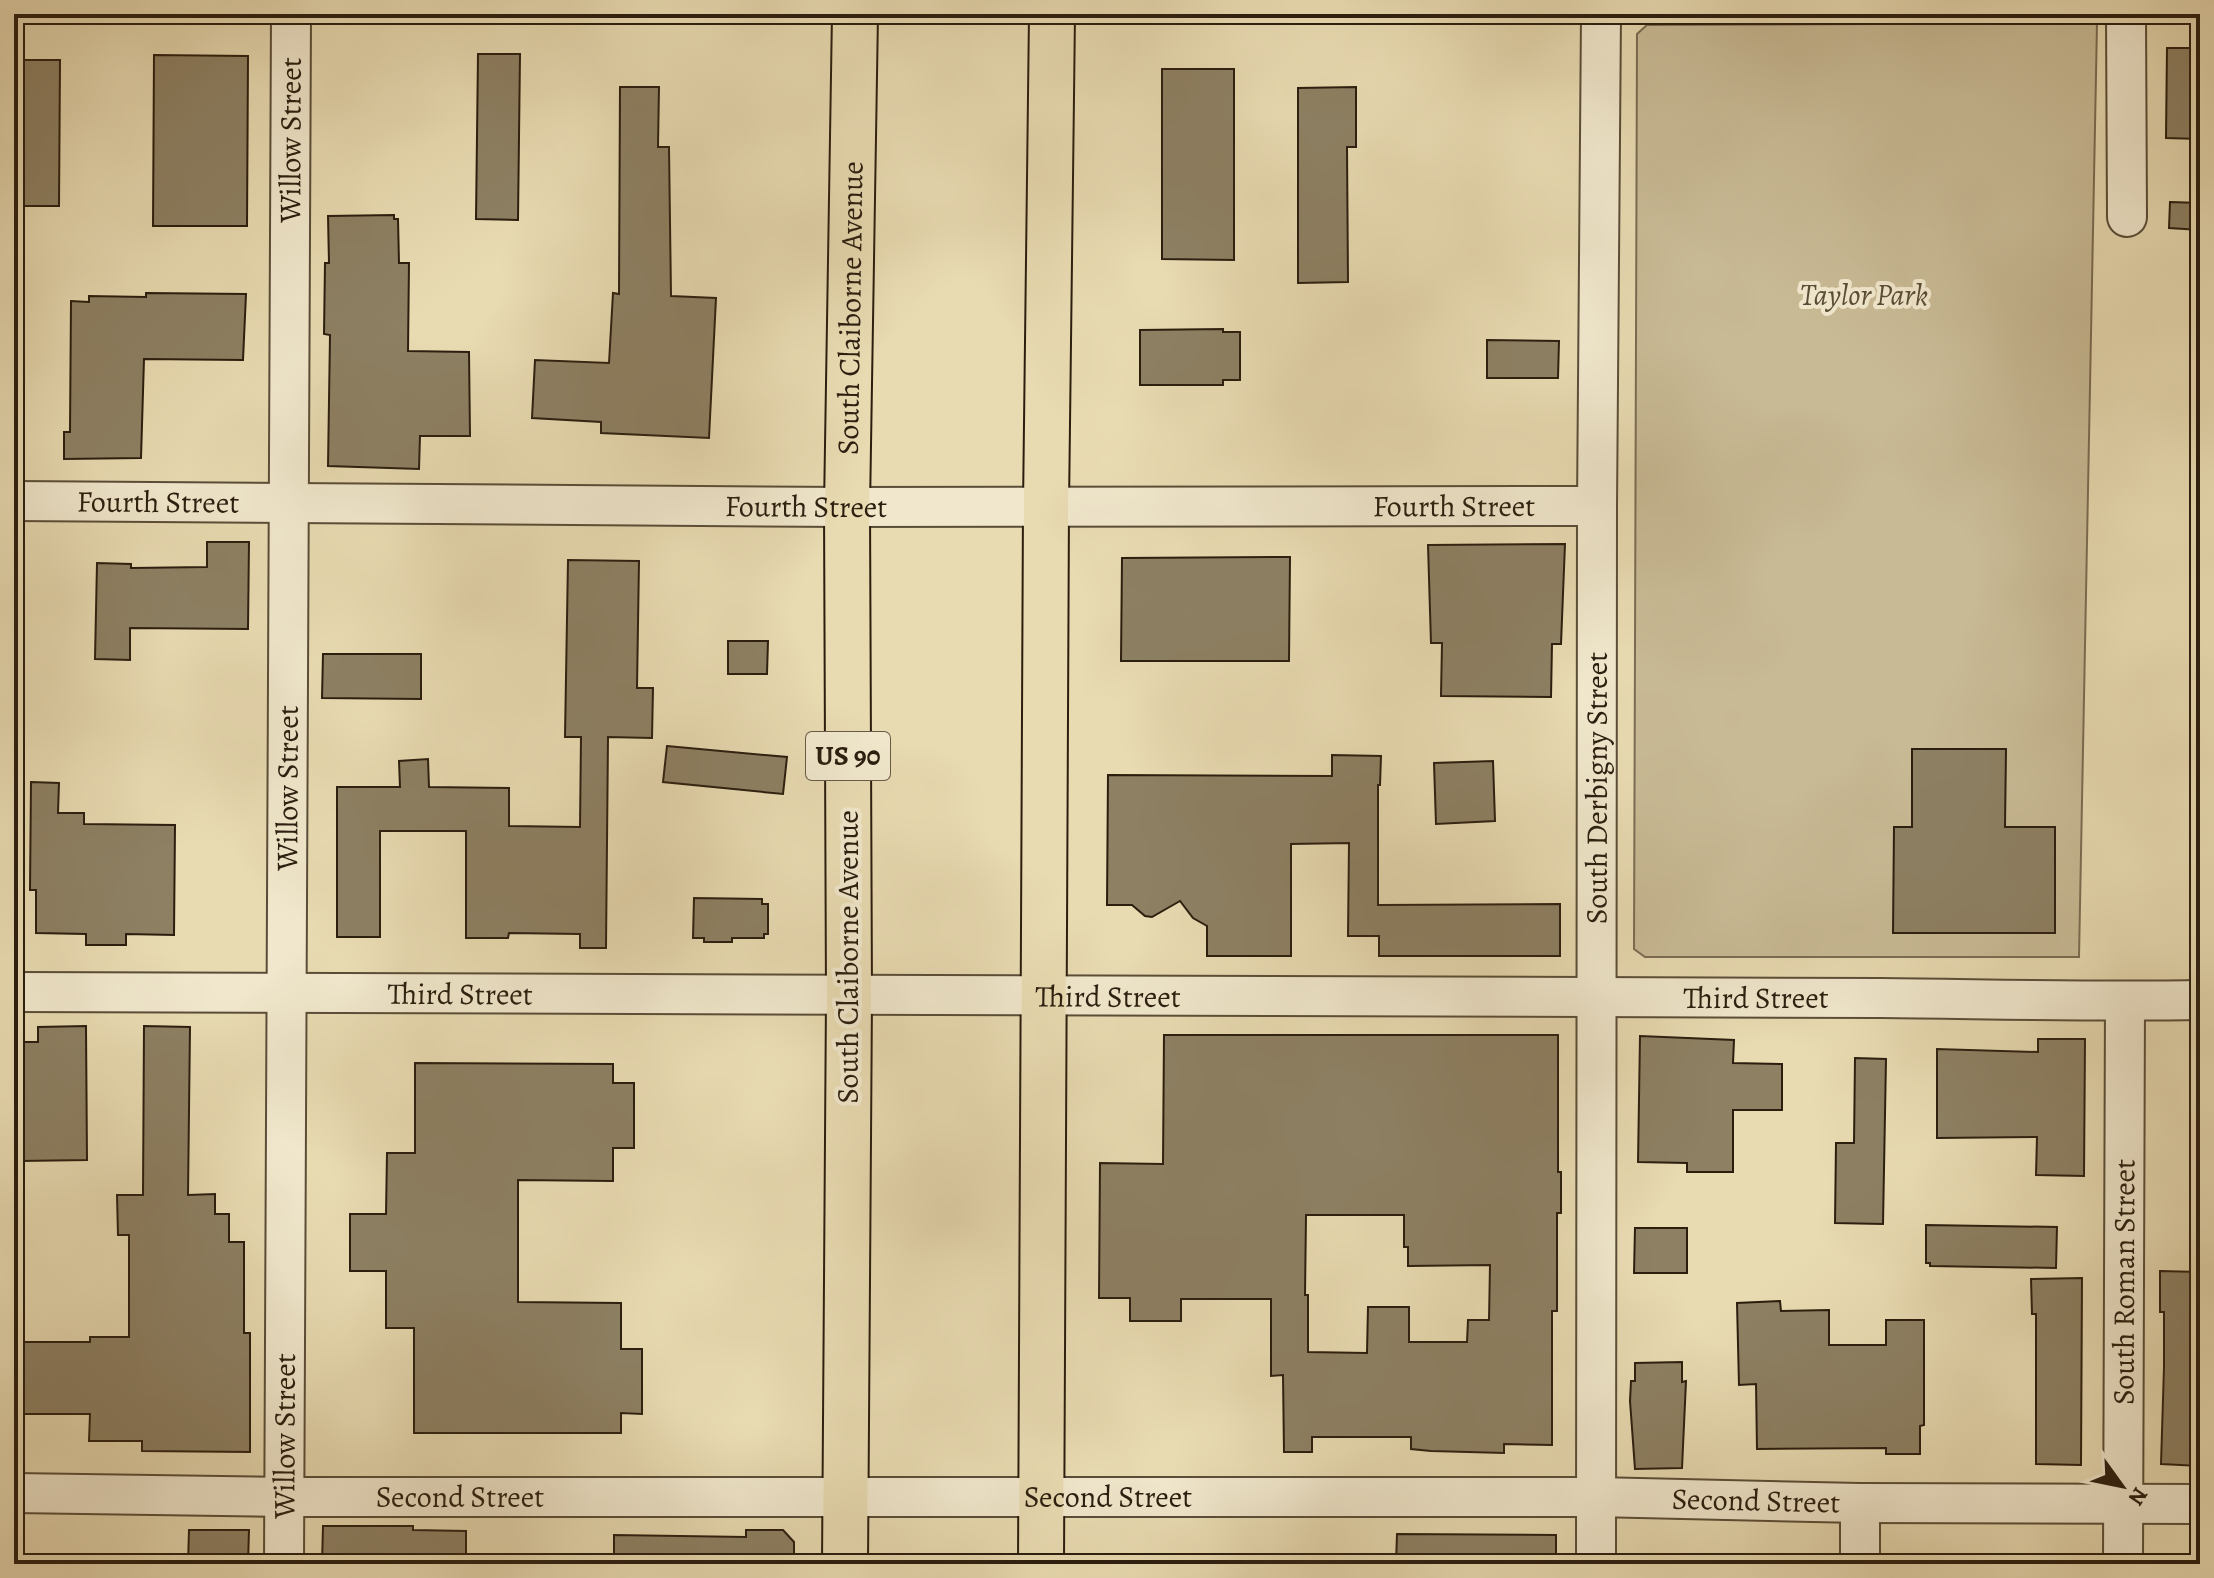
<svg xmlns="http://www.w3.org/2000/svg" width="2214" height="1578" viewBox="0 0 2214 1578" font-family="Alegreya,serif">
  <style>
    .green { fill: #c8ba95; stroke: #7a6c52; stroke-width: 2 }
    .building { fill: #8d8063; stroke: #2b1e0f; stroke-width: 2; fill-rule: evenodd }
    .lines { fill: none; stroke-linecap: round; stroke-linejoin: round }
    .minor-casing { stroke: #5a4d38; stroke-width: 42 }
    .primary-casing { stroke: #2b1e0f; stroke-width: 48 }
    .minor { stroke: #f0e7cc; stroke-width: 38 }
    .primary { stroke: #e8dab1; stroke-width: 44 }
    .labels { text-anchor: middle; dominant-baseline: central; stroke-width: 8; stroke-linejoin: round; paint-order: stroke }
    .shield { fill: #f0e7cc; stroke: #665a48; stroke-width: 2 }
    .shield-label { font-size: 28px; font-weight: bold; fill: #2b1e0f }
    .street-label { font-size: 30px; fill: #2b1e0f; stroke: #f0e7cc }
    .park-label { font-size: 30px; font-style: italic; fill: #5a4d37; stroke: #f0e7cc }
  </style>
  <rect width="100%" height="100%" fill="#e8dab1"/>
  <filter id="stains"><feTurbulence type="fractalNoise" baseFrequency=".0025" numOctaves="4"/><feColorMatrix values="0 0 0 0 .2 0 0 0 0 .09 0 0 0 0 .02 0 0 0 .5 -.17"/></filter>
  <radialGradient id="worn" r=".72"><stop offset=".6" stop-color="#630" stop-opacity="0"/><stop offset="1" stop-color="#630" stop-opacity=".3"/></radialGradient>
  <polygon class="green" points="2097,23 2079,957 1645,957 1634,949 1637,34 1647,25"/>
  <g class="building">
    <polygon points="2167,48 2200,48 2200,139 2166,138"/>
    <polygon points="478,54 520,54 518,220 476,219"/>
    <polygon points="154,55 248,56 247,226 153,226"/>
    <polygon points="16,60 60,60 59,206 16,206"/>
    <polygon points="1162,69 1234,69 1234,260 1162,259"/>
    <polygon points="620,87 659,87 658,147 669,147 671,296 716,298 709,438 601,433 601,422 532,418 535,360 609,363 613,293 619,294"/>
    <polygon points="1356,87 1356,147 1347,147 1348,282 1298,283 1298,88"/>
    <polygon points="2170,202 2200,203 2200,230 2169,228"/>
    <polygon points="394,215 394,219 398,219 399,263 409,263 408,351 469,352 470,436 420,436 419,469 328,466 330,335 324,334 325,263 329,263 328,216"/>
    <polygon points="146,293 246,294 243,360 144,359 141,458 64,459 64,432 70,432 71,301 89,302 89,296 146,297"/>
    <polygon points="1223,329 1223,332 1240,332 1240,380 1223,380 1223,385 1140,385 1140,330"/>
    <polygon points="1487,340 1559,341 1558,378 1487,378"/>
    <polygon points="207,542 249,542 248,629 130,628 130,660 95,659 97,563 131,564 131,568 207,567"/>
    <polygon points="1565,544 1561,644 1552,644 1551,697 1441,696 1442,643 1431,643 1428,545"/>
    <polygon points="1290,557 1289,661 1121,661 1122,558"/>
    <polygon points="568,560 639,561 637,688 653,688 652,738 608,737 606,948 580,948 580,934 509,933 508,938 466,938 466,831 380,831 380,937 337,937 337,787 400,787 399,761 428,759 429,787 509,788 509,826 580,827 581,737 565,737"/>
    <polygon points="728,641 768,641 767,674 728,674"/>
    <polygon points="323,654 421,654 421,699 322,698"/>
    <polygon points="667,746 787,757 783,794 663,782"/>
    <polygon points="1912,749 2006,749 2005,827 2055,827 2055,933 1893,933 1894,827 1912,827"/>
    <polygon points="1332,755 1381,756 1380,785 1378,785 1378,905 1560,904 1560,956 1379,956 1379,936 1348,936 1349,843 1291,844 1291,956 1207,956 1207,926 1193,918 1180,901 1152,917 1145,916 1132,905 1107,905 1108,775 1332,776"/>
    <polygon points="1493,761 1495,821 1436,824 1434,763"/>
    <polygon points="31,782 59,783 58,813 84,813 84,824 175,825 174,935 126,934 126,945 86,945 86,934 36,933 36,890 30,890"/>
    <polygon points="694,898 762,899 762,904 768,904 768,934 764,934 764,938 732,938 732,942 704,942 704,938 693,938"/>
    <polygon points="86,1026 87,1160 20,1161 19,1155 14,1155 14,1042 38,1042 38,1027"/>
    <polygon points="144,1026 190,1027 188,1195 215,1194 215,1214 229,1214 229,1242 244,1242 244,1333 250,1333 250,1452 142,1451 142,1441 89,1441 90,1414 14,1414 14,1342 90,1342 90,1337 129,1337 129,1235 118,1235 117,1195 143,1195"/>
    <path d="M1164,1035H1558V1172H1561V1213H1557V1311H1552V1445L1504,1444V1453L1431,1451L1411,1449V1437H1312V1452H1284L1283,1375L1271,1376V1299H1181V1321H1130V1298H1099L1100,1163L1163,1164ZM1306,1215H1404V1247H1408V1266L1490,1265L1489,1320H1468L1467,1342H1409V1307H1368L1367,1353L1308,1352V1295H1305Z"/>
    <polygon points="1640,1036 1734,1040 1733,1063 1782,1064 1782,1110 1733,1110 1733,1172 1687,1172 1687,1163 1638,1162"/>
    <polygon points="2038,1039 2085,1039 2084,1176 2036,1175 2037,1137 1937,1138 1937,1049 2038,1052"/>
    <polygon points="1855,1058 1886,1059 1883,1224 1835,1223 1836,1143 1854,1143"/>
    <polygon points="415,1063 613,1064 613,1083 634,1083 634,1148 613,1148 613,1181 518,1180 518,1302 621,1303 621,1349 642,1349 642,1414 621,1413 621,1433 414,1433 414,1328 386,1328 386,1271 350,1271 350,1214 386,1214 387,1153 415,1153"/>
    <polygon points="1926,1225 2057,1227 2056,1268 1930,1266 1930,1263 1926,1263"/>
    <polygon points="1635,1228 1687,1228 1687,1273 1634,1273"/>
    <polygon points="2160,1271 2200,1272 2200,1466 2161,1464 2164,1367 2164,1312 2160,1312"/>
    <polygon points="2082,1278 2081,1465 2036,1464 2036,1314 2032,1314 2031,1279"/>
    <polygon points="1780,1301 1781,1311 1829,1310 1829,1345 1886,1345 1886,1320 1924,1320 1924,1425 1920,1426 1920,1454 1886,1454 1886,1448 1757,1449 1756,1384 1739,1385 1737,1303"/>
    <polygon points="1682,1362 1682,1382 1686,1381 1682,1468 1635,1469 1630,1401 1631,1381 1635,1381 1635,1363"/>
    <polygon points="323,1526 413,1526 413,1530 466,1531 466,1564 322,1564"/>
    <polygon points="189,1530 249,1530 248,1564 188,1564"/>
    <polygon points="746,1530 783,1530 794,1542 794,1564 614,1564 614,1535 746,1537"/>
    <polygon points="1397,1534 1556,1535 1556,1564 1396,1564"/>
  </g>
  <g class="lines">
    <defs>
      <g id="minor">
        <polyline points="2126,14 2127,217"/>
        <path id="s1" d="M14,501L847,507L1597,506"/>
        <path id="s2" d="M14,992C637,995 1259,998 1881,998C1988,999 2094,1002 2200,1000"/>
        <path id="s3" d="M14,1493L285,1497H1596L1860,1503L2200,1504"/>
        <path id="s4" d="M284,1564L291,14"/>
        <path id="s5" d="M1596,1564L1597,506L1601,14"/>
        <polyline points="1860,1564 1860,1503"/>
        <path id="s6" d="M2123,1564L2125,1002"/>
      </g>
      <g id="primary">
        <path id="s7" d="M845,1564L849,997L847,507L855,14"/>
        <polyline points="1041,1564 1046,506 1052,14"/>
      </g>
    </defs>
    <use href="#minor" class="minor-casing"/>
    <use href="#primary" class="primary-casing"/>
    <use href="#minor" class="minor"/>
    <use href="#primary" class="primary"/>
  </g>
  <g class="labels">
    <rect class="shield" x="806" y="732" width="84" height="48" rx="6"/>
    <g class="shield-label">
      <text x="848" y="756">US 90</text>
    </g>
    <g class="street-label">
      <text stroke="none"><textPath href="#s4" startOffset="1424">Willow Street</textPath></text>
      <text stroke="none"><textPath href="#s7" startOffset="1256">South Claiborne Avenue</textPath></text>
      <text stroke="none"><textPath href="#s1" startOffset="144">Fourth Street</textPath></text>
      <text stroke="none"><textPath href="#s1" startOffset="1440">Fourth Street</textPath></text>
      <text stroke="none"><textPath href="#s1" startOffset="792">Fourth Street</textPath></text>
      <text stroke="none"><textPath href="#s4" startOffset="776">Willow Street</textPath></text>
      <text stroke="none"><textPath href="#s5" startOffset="776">South Derbigny Street</textPath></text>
      <text transform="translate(848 957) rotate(-90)">South Claiborne Avenue</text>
      <text stroke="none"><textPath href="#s2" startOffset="446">Third Street</textPath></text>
      <text stroke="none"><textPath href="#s2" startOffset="1094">Third Street</textPath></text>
      <text stroke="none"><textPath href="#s2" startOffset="1742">Third Street</textPath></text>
      <text stroke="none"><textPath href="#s6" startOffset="282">South Roman Street</textPath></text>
      <text stroke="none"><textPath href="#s4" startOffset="128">Willow Street</textPath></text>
      <text stroke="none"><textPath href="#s3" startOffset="1094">Second Street</textPath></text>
      <text stroke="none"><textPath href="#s3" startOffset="446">Second Street</textPath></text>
      <text stroke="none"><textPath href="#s3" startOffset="1742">Second Street</textPath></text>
    </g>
    <g class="park-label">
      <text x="1864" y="295">Taylor Park</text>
    </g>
  </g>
  <rect width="2214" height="1578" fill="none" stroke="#e8dab1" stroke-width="48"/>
  <rect x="16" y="16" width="2182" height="1546" fill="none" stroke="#2b1e0f" stroke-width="4"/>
  <rect x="24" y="24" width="2166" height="1530" fill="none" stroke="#2b1e0f" stroke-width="2"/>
  <g transform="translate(2122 1486) rotate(123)" stroke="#f0e7cc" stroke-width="6" paint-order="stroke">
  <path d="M0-6L14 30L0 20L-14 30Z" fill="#2b1e0f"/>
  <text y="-12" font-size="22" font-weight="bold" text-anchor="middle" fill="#2b1e0f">N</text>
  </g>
  <rect width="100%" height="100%" filter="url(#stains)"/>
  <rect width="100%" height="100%" fill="url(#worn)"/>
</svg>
